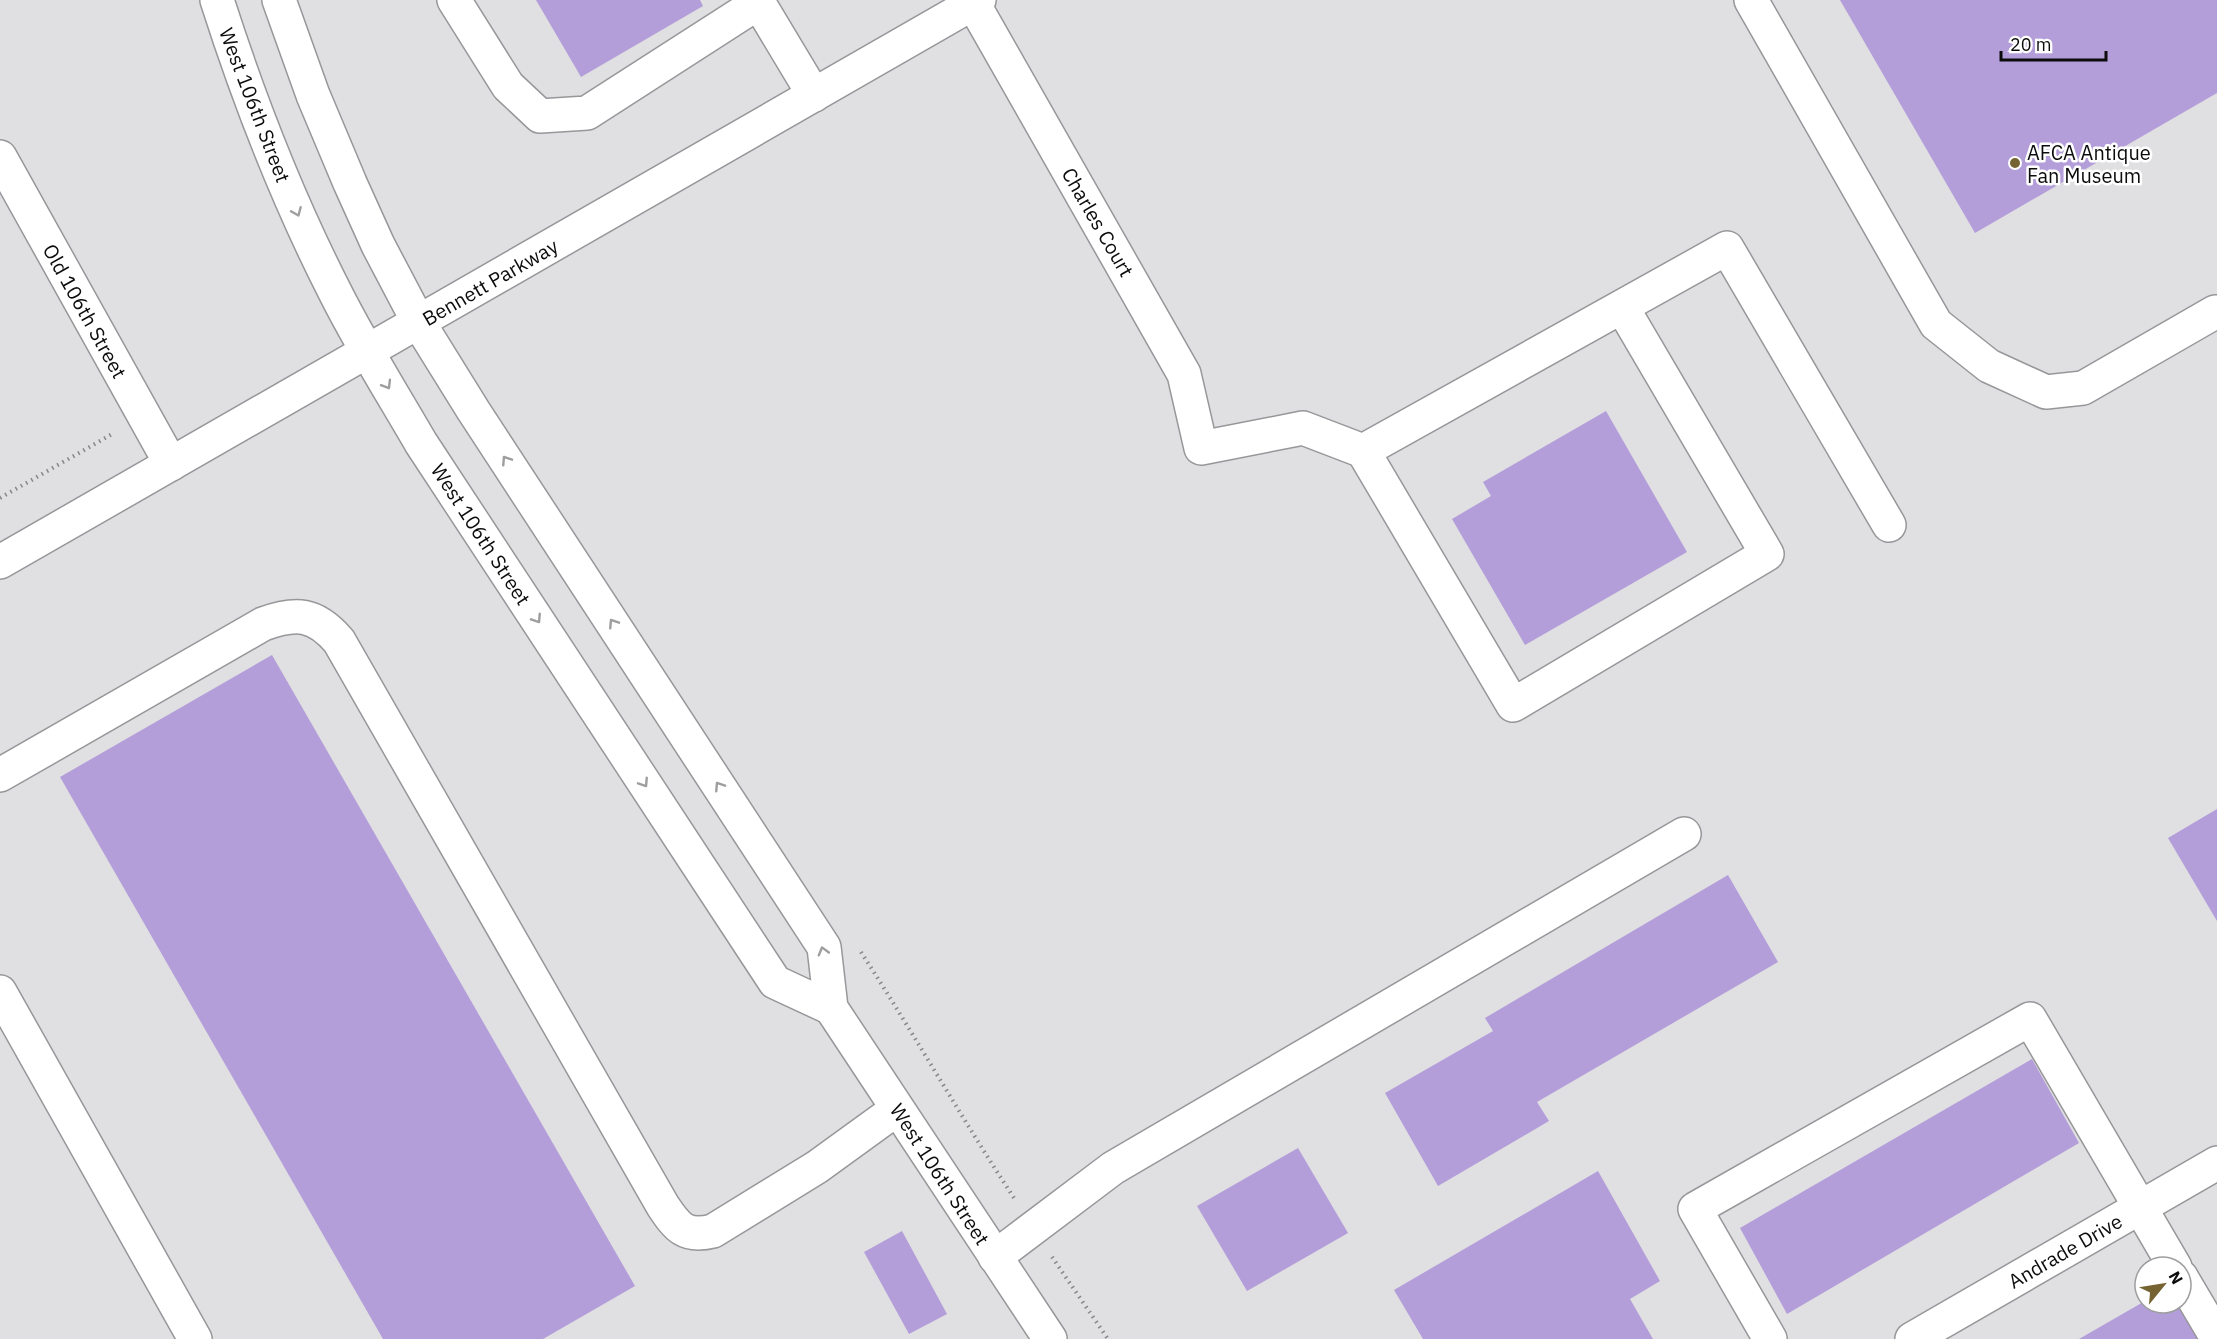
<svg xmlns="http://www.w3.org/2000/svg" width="2217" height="1339" viewBox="0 0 2217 1339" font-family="'IBM Plex Sans',sans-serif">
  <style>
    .building { fill: #b39eda }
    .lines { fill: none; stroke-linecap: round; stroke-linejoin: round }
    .minor-casing { stroke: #979699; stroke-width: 36 }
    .path { stroke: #878689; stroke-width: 4; stroke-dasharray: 1.5 4.5; stroke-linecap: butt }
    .minor { stroke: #fff; stroke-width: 33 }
    .oneway { stroke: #9e9e9e }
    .poi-dot { fill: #756432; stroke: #fff; stroke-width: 2 }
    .labels { text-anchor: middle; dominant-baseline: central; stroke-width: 5; stroke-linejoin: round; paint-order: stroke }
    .street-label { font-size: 20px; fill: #0c0c0d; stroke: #fff }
    .poi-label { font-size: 20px; fill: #0c0c0d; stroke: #fff; text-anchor: start }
  </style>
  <rect width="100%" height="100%" fill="#e0dfe2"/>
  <g class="building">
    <polygon points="536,0 700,0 703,6 581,77"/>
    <polygon points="1840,0 2217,0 2217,93 1975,233"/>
    <polygon points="1606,411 1687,552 1525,645 1452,519 1491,496 1483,482"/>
    <polygon points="272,655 635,1286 543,1339 383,1339 60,777"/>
    <polygon points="2217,809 2217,921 2168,838"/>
    <polygon points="1728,875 1778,962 1537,1102 1549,1121 1438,1186 1385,1093 1493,1031 1485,1018"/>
    <polygon points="2032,1059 2079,1143 1787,1314 1740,1228"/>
    <polygon points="1298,1148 1348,1233 1247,1291 1197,1206"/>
    <polygon points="1598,1171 1660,1281 1630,1299 1653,1339 1423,1339 1394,1290"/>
    <polygon points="902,1231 947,1314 909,1334 864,1252"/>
    <polygon points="2145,1301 2145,1303 2177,1303 2198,1339 2079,1339"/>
  </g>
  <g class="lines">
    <defs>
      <g id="minor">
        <path d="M217,0C249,100 287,198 335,292C361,344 392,393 421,443L775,982L831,1008"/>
        <polyline points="279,0 313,95 350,183 378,245 419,323 473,410 824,947 831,1008 1050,1339"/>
        <polyline points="454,0 508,86 540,116 587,113 758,3"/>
        <polyline points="757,0 814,95"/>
        <polyline points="1751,0 1936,324 1989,366 2046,392 2083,388 2215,312"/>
        <polyline points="973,3 1184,374 1201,448 1303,428 1363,451 1727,248 1889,525"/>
        <polyline points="0,157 171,464"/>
        <polyline points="1363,451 1513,705 1767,554 1622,307"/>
        <polyline points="0,562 979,0"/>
        <path d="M0,775L263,624C296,612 315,613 339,641L663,1206C677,1227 685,1238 713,1231L817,1167L897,1109"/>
        <polyline points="0,992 195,1339"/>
        <polyline points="995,1257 1113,1168 1684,834"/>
        <polyline points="2181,1277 2217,1338"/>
        <polyline points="1770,1339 1695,1209 2030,1019 2175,1267"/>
        <polyline points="1912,1339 2217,1163"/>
      </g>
    </defs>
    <use href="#minor" class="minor-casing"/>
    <g class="path">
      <polyline points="0,498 114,433"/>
      <path d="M861,952C914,1034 962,1119 1016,1201"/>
      <polyline points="1052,1257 1108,1339"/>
    </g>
    <use href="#minor" class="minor"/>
  </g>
  <defs><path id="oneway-chevron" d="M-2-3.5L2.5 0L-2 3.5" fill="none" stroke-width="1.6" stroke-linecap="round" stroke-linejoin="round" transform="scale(1.5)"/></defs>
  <g class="oneway">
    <use href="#oneway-chevron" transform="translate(297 212) rotate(67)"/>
    <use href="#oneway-chevron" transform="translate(387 385) rotate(59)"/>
    <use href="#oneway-chevron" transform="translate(506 460) rotate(-123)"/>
    <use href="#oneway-chevron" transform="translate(537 619) rotate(57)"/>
    <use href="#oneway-chevron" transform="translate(613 623) rotate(-123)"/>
    <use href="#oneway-chevron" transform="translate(644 783) rotate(57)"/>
    <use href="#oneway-chevron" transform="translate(719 786) rotate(-123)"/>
    <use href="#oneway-chevron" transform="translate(823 951) rotate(-106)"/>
  </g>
  <circle class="poi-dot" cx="2015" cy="163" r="6"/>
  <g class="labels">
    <g class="street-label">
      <text transform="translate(255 105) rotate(69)">West 106th Street</text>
      <text transform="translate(1098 222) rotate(60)">Charles Court</text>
      <text transform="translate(490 282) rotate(-30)">Bennett Parkway</text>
      <text transform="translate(85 311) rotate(61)">Old 106th Street</text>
      <text transform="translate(481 534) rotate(57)">West 106th Street</text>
      <text transform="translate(940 1174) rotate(57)">West 106th Street</text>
      <text transform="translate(2065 1251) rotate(-30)">Andrade Drive</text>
    </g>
    <g class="poi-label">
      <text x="2027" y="152">AFCA Antique<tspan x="2027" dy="23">Fan Museum</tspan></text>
    </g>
  </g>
  <g transform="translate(2163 1285) rotate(60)"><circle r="28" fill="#ffffff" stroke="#9e9e9e" stroke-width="1.5"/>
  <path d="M0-4.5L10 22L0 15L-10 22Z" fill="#756432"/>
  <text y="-9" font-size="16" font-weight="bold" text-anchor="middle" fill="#0c0c0d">N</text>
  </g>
  <path d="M2001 51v9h105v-9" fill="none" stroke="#0c0c0d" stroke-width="3"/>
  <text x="2010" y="51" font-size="18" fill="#0c0c0d" stroke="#ffffff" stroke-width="4.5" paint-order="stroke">20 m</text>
</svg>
